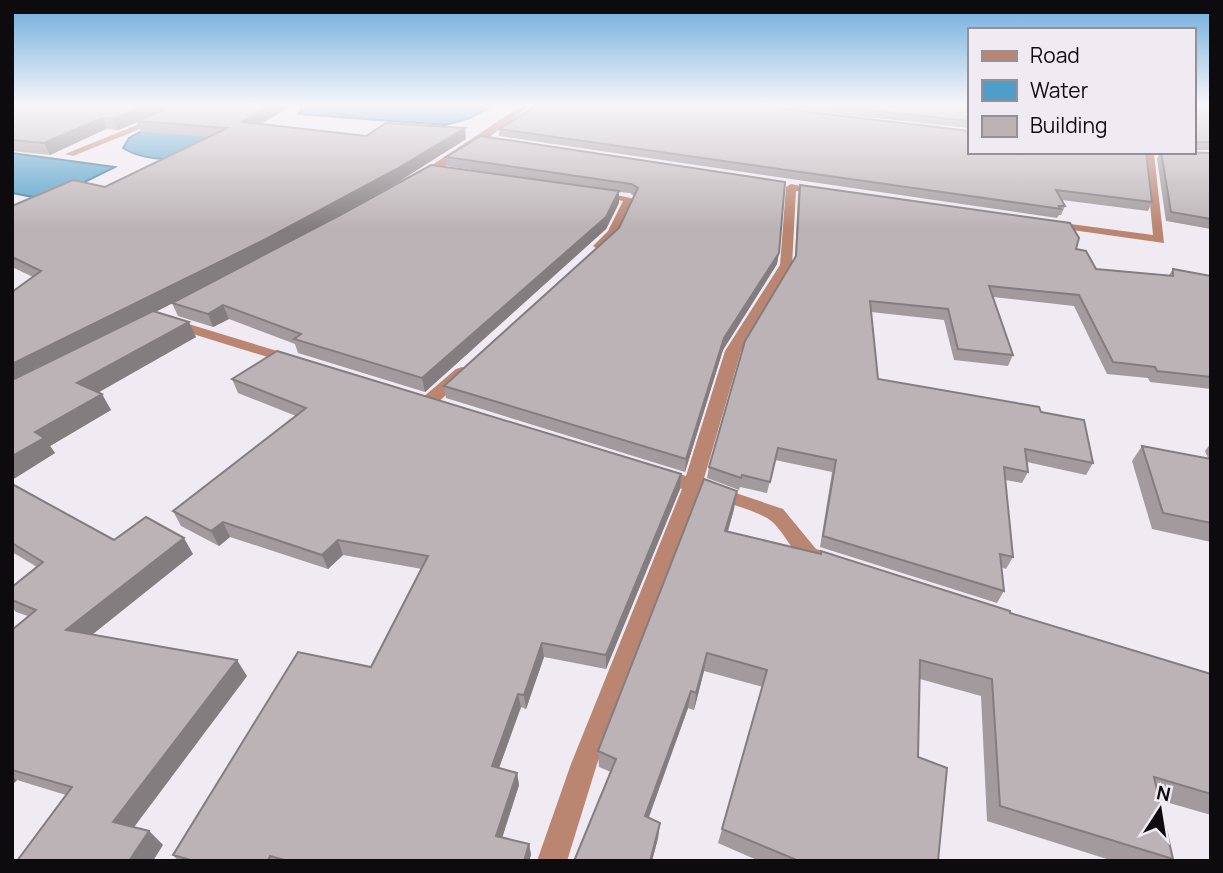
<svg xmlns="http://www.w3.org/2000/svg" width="1223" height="873" viewBox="0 0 1223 873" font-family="Manrope,sans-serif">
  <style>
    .water { fill: #4f9ec9; stroke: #3b7291; stroke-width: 2 }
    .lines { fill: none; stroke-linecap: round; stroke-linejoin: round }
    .minor { fill: #ba8571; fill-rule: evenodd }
    .wall { fill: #a29a9d }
    .shaded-wall { fill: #847d7f }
    .building { fill: #bcb3b6; stroke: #847d7f; stroke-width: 2 }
  </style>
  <rect width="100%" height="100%" fill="#f0eaf2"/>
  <g class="water">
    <polygon points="302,106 491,106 470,118 445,125 299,114"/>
    <path d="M250,121L169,159C153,159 137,157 123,148L129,138L158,122Z"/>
    <polygon points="12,153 115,167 48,200 12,193"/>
  </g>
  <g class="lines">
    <g class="minor">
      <polygon points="184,106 197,106 73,156 65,154"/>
      <polygon points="521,106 530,106 484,141 425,179 417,179 417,175"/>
      <polygon points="1145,152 1154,154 1164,243 1044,226 1042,224 1048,221 1153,235"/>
      <path d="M791,184L828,192L823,195L796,191L792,265L741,351L703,482L783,509L816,549L833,554L836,560L833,566C796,578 790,531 767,518C747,507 721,502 699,495L597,764L567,861H537L571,764L682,489L650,478L648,473L650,468L657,467L686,476L725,351L780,265L786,187Z"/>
      <polygon points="598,191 635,199 617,236 599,250 593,246 608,231 623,201 594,196 594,192"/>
      <polygon points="172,319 297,357 300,360 297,363 287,363 167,326 165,323 167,320"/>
      <polygon points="462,367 468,369 470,372 468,375 434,406 422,406 420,402 422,398 456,369"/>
    </g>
  </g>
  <g class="wall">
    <polygon points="12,106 261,124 366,136 466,139 398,182 307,232 550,182 447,166 446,157 785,182 777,264 723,350 685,472 446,398 444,386 619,228 634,196 630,193 619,192 619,203 606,229 425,392 298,353 295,344 229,319 213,327 178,316 172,303 155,312 196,337 98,392 111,410 50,446 55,453 12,480 12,292 33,277 12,267 12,206 105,187 208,137 141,132 137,122 118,130 106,129 50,155 12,151"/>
    <polygon points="536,106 1152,202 1148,211 1062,200 1065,206 1061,215 1059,215 1057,218 499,136 499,129"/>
    <polygon points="765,106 969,106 969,128"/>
    <rect x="1193" y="106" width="18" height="44"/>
    <polygon points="1160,152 1211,153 1211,229 1166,221 1157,159"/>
    <polygon points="800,185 1076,249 1096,269 1169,275 1173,269 1211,276 1211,389 1150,382 1148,378 1107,374 1074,306 993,297 1013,355 1008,366 954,360 944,320 871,312 878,379 1041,412 1093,463 1086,475 1027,462 1028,472 1022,483 1005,480 1013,557 1006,569 1001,567 1004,591 997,603 820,547 832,472 775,460 767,493 740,487 739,490 707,478 709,467 795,258 798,194"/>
    <polygon points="232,379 681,474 680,489 606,669 544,657 526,709 521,707 499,768 517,773 519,785 502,837 529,844 531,855 529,861 178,861 173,855 371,667 422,569 343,555 328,569 230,537 219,546 181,526 173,511 296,416 238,393"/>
    <polygon points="1211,443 1211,542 1152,529 1132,461 1142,446 1208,458 1205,451"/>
    <polygon points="12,484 114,540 193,554 93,634 247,676 134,827 149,831 163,845 66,795 17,780 12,785 12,630 28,616 16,612 12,607 12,587 37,567 12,552"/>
    <polygon points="734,509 728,531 1010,613 1211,674 1211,815 1159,800 1173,859 1171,861 1113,861 987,821 981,696 920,679 918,757 938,861 759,861 718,843 763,687 704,671 694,710 688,708 648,818 660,823 658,838 652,861 574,861 611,772 599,767 598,751"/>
  </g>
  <g class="shaded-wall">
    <polygon points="147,106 178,106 136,121 137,122 118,130 113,119"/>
    <polygon points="271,106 292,106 246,133 242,122"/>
    <polygon points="102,118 106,129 50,155 44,143"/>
    <polygon points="465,128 466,139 398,182 271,253 12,385 12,364"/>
    <polygon points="619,191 619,203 606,229 425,392 422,378"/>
    <polygon points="779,253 777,264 723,350 685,472 686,459 724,338"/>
    <polygon points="223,305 229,319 213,327 208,314"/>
    <polygon points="189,322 196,337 87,399 77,383"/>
    <polygon points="102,394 111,410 50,446 55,453 12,480 12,456 35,432"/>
    <polygon points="681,474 680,489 606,669 606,655"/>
    <polygon points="737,491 734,509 723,548 725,531"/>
    <polygon points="223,522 230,537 219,546 211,531"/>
    <polygon points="184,538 193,554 79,645 66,630"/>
    <polygon points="338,540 343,555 328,569 322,555"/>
    <polygon points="542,643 544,657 526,709 524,695"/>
    <polygon points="707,653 704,671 694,710 696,693"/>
    <polygon points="237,660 247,676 128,835 113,822"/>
    <polygon points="691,691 688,708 644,831 645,816"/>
    <polygon points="518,694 521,707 495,779 492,766"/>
    <polygon points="517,773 519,785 499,848 496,836"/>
    <polygon points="12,777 17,780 12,785"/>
    <polygon points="660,823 658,838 652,861 650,861"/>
    <polygon points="149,831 163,845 153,861 129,861"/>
    <polygon points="529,844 531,855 529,861 524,861"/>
  </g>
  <g class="building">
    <polygon points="12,106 147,106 113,119 102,118 44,143 12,140"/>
    <polygon points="174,106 271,106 242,122 366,136 386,123 465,128 395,170 266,239 12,364 12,292 41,271 12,257 12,206 73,180 105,187 227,128 136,121"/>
    <polygon points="536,106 758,106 969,131 969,152 1146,152 1152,202 1056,190 1065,206 1059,206 1061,209 499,129"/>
    <polygon points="832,106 969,106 969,121"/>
    <rect x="1193" y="106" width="18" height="36"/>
    <polygon points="481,136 785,182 779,253 724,338 686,459 444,386 619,228 638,188 631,184 446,157"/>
    <polygon points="1161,152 1211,153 1211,219 1171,212"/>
    <polygon points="431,165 619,191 606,217 422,378 294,339 301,334 223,305 208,314 172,303 342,214"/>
    <polygon points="800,185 1070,223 1079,238 1076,249 1086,251 1096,269 1173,276 1173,269 1211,276 1211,377 1157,371 1155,367 1113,362 1079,295 989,286 1013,355 958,349 948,309 870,301 878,379 1039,407 1041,412 1084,420 1093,463 1025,449 1028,472 1004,467 1013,557 1000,554 1004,591 823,536 836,460 778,448 770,482 742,475 741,478 709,467 745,341 796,256"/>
    <polygon points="153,311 189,322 77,383 102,394 35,432 44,438 12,456 12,380"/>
    <polygon points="277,351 681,474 606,655 542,643 524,695 518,694 492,766 517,773 496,836 529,844 524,861 288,861 270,856 268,861 194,861 173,855 298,652 371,667 428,556 338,540 322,555 223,522 211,531 173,511 306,408 232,379"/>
    <polygon points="1142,446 1211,459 1211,523 1163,513"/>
    <polygon points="704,479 737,491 725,531 821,554 821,551 1010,611 1010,613 1211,674 1211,794 1154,777 1173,859 1000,806 992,679 920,660 918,757 947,768 938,861 799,861 722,829 767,670 707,653 696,693 691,691 645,816 660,823 650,861 574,861 616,759 598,751"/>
    <polygon points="12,484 114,540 146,517 184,538 66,630 237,660 113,822 149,831 129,861 17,861 72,787 12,770 12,630 36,610 12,600 12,587 43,562 12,543"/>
  </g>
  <linearGradient id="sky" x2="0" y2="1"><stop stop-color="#6babdc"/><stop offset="0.46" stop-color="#f8f6f9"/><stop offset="1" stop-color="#f8f6f9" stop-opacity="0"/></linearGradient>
  <rect width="1223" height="228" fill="url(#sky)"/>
  <rect width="1223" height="873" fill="none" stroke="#0d0b0e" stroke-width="28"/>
  <rect x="968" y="28" width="228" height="126" fill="#f0eaf2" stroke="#959197" stroke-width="2"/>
  <rect x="982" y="51" width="35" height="10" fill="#ba8571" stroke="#959197" stroke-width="2"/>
  <text x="1030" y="63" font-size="21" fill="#0d0b0e">Road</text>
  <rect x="982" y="80" width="35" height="21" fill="#4f9ec9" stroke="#959197" stroke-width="2"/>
  <text x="1030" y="98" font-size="21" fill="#0d0b0e">Water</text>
  <rect x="982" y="116" width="35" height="21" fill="#bcb3b6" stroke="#959197" stroke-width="2"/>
  <text x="1030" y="133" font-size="21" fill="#0d0b0e">Building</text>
  <g transform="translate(1160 810) rotate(12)" stroke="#f0eaf2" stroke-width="5" paint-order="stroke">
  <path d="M0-5L12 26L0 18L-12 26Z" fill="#0d0b0e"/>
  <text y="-10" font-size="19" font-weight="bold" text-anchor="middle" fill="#0d0b0e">N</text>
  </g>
</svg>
